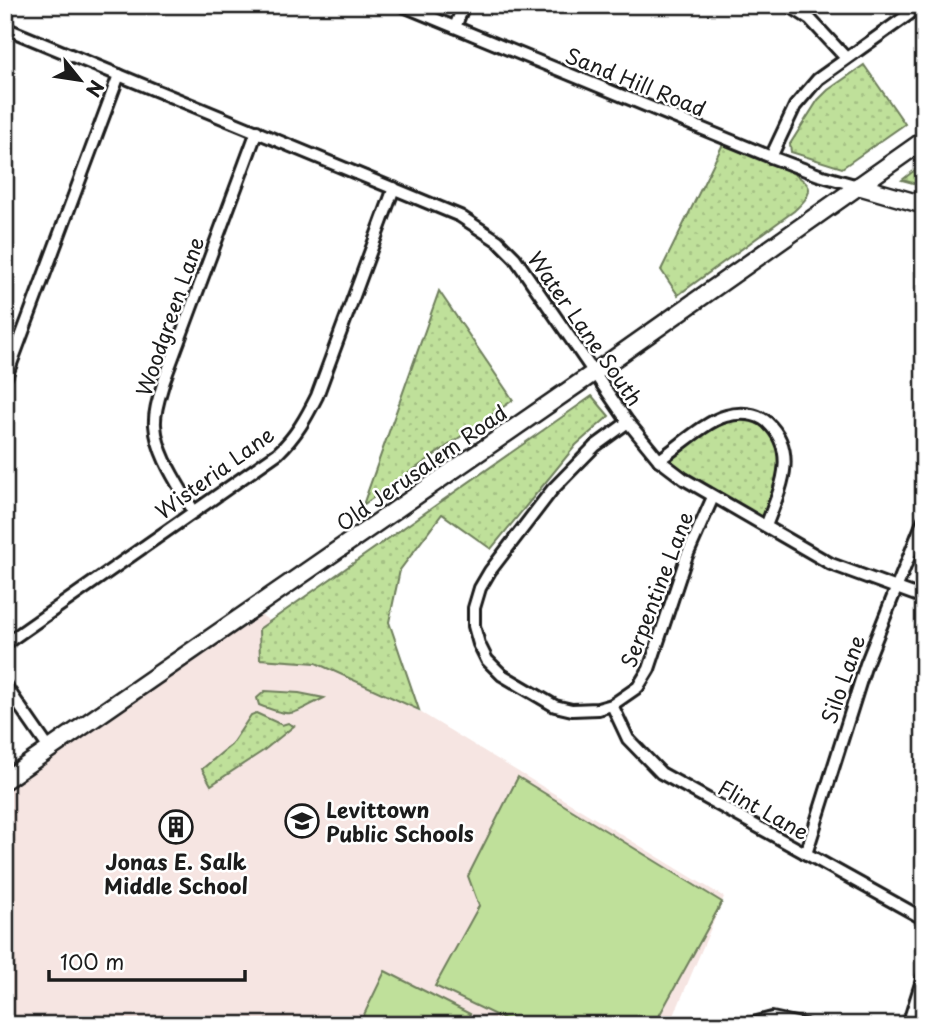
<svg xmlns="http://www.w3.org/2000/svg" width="929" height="1030" viewBox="0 0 929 1030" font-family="'Playpen Sans',sans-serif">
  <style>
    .built { fill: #f6e5e2 }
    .green { fill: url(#green-dots); stroke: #6e7e5b; stroke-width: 2 }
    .pitch { fill: #bfe09a; stroke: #6e7e5b; stroke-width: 2 }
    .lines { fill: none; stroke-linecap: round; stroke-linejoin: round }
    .street-casing { stroke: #1c1c1c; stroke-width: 16 }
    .secondary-casing { stroke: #1c1c1c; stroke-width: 21 }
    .street { stroke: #fff; stroke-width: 10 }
    .secondary { stroke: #fff; stroke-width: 16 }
    .labels { text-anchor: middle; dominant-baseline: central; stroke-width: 5; stroke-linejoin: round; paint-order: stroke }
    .street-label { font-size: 21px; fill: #1c1c1c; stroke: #fff }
    .poi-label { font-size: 21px; font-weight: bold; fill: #1c1c1c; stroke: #fff; text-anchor: start }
  </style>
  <defs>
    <pattern id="green-dots" width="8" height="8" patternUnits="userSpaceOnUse" patternTransform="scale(1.75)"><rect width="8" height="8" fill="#bfe09a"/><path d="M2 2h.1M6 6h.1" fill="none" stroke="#a4c084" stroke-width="1.8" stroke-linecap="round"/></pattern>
  </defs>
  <rect width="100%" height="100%" fill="#fff"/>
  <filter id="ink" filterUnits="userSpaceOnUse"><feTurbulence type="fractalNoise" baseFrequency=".0143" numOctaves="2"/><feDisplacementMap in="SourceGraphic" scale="14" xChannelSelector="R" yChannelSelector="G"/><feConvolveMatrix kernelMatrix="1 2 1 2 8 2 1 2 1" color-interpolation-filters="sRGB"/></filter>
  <g filter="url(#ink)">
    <polygon class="built" points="254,611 724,897 670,1025 7,1025 5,1022 5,781"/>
    <g class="green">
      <polygon points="864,65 905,124 842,168 791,152 790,144 818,100 828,90"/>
      <path d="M723,144C738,150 808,173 809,189C809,198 800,205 794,211L678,295L661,270Z"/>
      <polygon points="924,163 924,186 902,180"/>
      <polygon points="439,291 513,400 363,505"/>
      <polygon points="592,396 609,416 576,445 491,549 442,514 400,570 389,622 419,710 316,663 260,659 259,629"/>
      <polygon points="755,417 779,441 784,458 765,525 662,461 715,422"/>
      <path d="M265,691L299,693L324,698C291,714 295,719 259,705L257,698Z"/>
      <polygon points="256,713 282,725 288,723 294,726 263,751 211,785 202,769 231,745 251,715"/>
    </g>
    <g class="pitch">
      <polygon points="518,777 722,902 654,1025 516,1025 435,986 479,906 468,876"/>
      <polygon points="385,971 470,1014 464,1025 359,1025"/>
    </g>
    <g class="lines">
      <defs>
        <g id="street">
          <polyline points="401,5 771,157 819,175 858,186"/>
          <polyline points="788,5 810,19 846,58"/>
          <polyline points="455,27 464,5"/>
          <polyline points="5,28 460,216 498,241 515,258 628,422 659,460 684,479 831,564 924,598"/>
          <polyline points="771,157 795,106 818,79 922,5"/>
          <polyline points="5,380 119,75"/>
          <polyline points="628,422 595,446 552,490 490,571 480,588 474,608 474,626 479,644 487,660 502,675 555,706 572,710 598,709 612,705 638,687 649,669 686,558 713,497"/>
          <path d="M659,460C677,448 706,421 726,416C740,412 756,413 767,422C800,453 779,491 766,526"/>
          <path d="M194,512C179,485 157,456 155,425C154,410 160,395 164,381L257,131"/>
          <path d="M5,644L278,453C296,436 306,418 317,396L394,188"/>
          <polyline points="5,685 50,750"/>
          <polyline points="612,705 628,739 661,773 924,919"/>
          <polyline points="806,854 866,664 924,519"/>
          <polyline points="746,1025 772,1018 805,1025"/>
          <polyline points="908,1025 924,974"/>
        </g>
        <g id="secondary">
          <polyline points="858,186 924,205"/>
          <polyline points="5,780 595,372 924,140"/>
        </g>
      </defs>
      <use href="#street" class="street-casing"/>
      <use href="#secondary" class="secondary-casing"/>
      <use href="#street" class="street"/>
      <use href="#secondary" class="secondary"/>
    </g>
  </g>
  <defs>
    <symbol id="school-ring" viewBox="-11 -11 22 22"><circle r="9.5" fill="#fff" stroke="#1c1c1c" stroke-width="1.5"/><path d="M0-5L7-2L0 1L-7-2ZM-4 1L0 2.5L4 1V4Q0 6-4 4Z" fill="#1c1c1c"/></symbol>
    <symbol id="building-ring" viewBox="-11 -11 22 22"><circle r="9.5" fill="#fff" stroke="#1c1c1c" stroke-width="1.5"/><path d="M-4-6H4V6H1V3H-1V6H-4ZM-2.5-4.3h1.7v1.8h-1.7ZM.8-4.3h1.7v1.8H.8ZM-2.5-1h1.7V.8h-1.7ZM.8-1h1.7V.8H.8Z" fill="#1c1c1c"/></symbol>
  </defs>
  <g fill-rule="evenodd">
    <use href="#school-ring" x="283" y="802" width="38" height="38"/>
    <use href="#building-ring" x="157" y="808" width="38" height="38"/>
  </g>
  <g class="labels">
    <g class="street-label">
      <text transform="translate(636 81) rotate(22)">Sand Hill Road</text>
      <text transform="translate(169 316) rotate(-71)">Woodgreen Lane</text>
      <text transform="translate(586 328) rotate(55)">Water Lane South</text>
      <text transform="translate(421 467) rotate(-35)">Old Jerusalem Road</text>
      <text transform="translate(214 472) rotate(-36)">Wisteria Lane</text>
      <text transform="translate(656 589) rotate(-69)">Serpentine Lane</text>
      <text transform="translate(842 679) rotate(-71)">Silo Lane</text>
      <text transform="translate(764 809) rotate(29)">Flint Lane</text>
    </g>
    <g class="poi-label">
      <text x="326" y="809">Levittown<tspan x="326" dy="24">Public Schools</tspan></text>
      <text x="176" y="861" text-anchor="middle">Jonas E. Salk<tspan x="176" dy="24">Middle School</tspan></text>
    </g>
  </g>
  <rect width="929" height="1030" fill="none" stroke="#fff" stroke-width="28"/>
  <rect x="14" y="14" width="901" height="1002" fill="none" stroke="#1c1c1c" stroke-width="2.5" filter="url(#ink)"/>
  <g transform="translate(80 80) rotate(120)" stroke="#ffffff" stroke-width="5" paint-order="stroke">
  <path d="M0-5L12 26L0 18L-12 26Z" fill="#1c1c1c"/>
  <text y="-10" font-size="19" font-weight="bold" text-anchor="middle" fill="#1c1c1c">N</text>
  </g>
  <path d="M49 970v10h196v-10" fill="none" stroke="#1c1c1c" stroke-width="3.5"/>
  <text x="60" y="970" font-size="21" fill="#1c1c1c" stroke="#ffffff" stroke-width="5" paint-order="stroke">100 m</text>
</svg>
